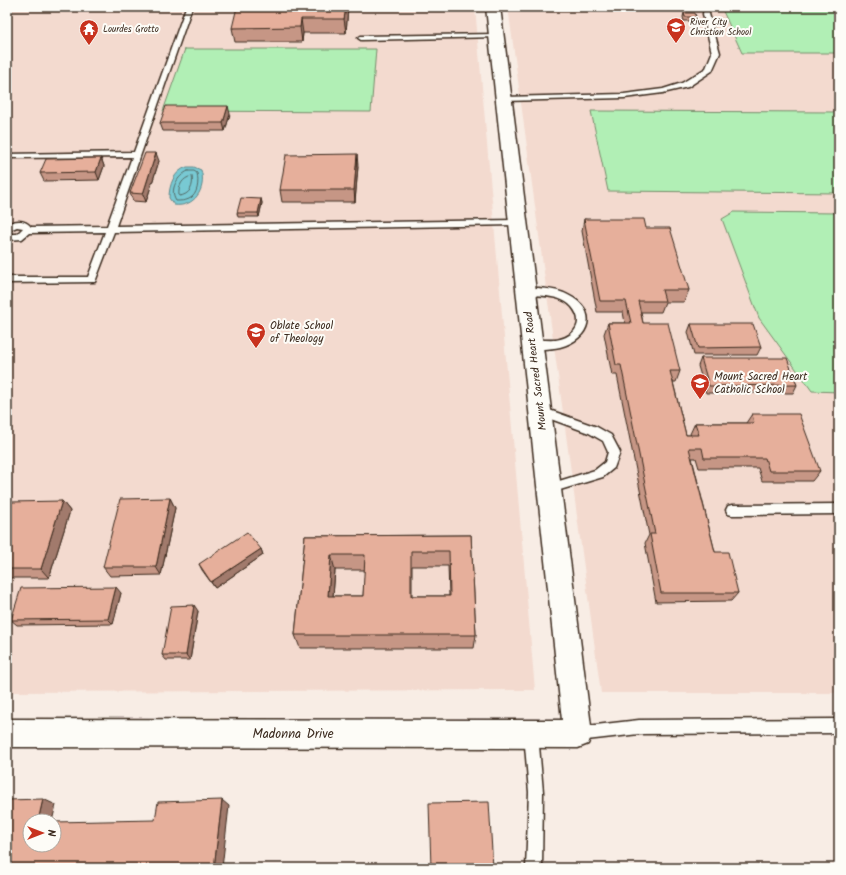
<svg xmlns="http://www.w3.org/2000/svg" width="846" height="875" viewBox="0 0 846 875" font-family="Kalam,sans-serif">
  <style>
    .built { fill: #f3dacf }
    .green { fill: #b1efb5; stroke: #768c6a }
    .water { fill: #78c9d3; stroke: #60898b }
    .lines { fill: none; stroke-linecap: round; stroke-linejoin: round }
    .shore { stroke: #536a66; stroke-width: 1 }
    .lane-casing { stroke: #3b2a1e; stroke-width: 3 }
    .street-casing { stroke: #3b2a1e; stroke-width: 3 }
    .lane { fill: #fdfcf7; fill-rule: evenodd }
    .street { fill: #fdfcf7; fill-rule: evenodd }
    .wall { fill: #c69685; stroke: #3b2a1e; fill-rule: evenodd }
    .shaded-wall { fill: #a17a6c; stroke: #3b2a1e }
    .building { fill: #e6af9b; stroke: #3b2a1e; fill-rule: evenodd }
    .labels { text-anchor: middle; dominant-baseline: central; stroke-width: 4; stroke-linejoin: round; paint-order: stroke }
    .far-poi-label { font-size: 9px; fill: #3b2a1e; stroke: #fdfcf7; text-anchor: start }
    .poi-label { font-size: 11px; fill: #3b2a1e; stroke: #fdfcf7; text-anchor: start }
    .street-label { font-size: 11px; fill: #3b2a1e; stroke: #fdfcf7 }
    .near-street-label { font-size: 13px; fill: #3b2a1e; stroke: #fdfcf7 }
  </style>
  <rect width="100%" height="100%" fill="#f8ede5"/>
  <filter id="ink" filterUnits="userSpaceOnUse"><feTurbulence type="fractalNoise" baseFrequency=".025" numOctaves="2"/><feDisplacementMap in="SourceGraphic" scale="8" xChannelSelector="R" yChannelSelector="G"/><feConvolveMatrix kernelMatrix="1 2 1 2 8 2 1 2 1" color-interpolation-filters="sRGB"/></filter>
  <g filter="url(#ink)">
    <g class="built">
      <polygon points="7,7 475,7 535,690 7,692"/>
      <polygon points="508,7 839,7 839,693 601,693"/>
    </g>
    <g class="green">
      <polygon points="722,9 839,9 839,53 742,53"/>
      <polygon points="185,49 376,49 371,112 163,111"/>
      <polygon points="591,111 839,112 839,193 608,191"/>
      <polygon points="734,212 839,213 839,392 812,391 759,318 722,219"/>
    </g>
    <path class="water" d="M187,167H194L201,170C207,189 194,208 174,205L169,198C169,185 174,171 187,167Z"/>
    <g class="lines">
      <g class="shore">
        <path d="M188,171H194L197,173C199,182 198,195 189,199C185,201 180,201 176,201C169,190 177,176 188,171Z"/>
        <path d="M192,176C194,186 190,195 179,196C178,186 182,178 192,176Z"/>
      </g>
      <defs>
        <g id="lane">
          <path d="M186,7H192L116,226L518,220L521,221L522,223L521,225L114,232L95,282L7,283V277H88L105,232L29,233L22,239L7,240V234H17L23,228L17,227L7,231V224C16,220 25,219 31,227L107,226L132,157L7,158V154L134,152Z"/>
          <polygon points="704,7 710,7 709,14 720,53 712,71 688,87 663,93 624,98 504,101 500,99 504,97 624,94 663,89 682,83 706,68 712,53 703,14"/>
          <polygon points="497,34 499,35 499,37 361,40 358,38 361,36"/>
          <path d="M538,288C548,289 559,290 568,295C599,310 591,339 560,347C551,349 539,350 529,347L528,344L529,341C544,337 555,345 571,334C575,331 578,326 578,321C578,316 576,312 572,307C557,290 526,299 521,292L526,289Z"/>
          <polygon points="541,407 597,427 611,435 620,452 614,468 603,477 550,493 546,491 544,488 546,485 595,470 605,462 608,452 603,441 589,433 537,414 536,411 537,408"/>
          <polygon points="839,504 839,514 732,515 728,514 726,510 728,506 732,505"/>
          <polygon points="839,719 839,733 639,734 578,741 573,739 571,734 573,729 578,727 639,720"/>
          <polygon points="531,727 536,729 538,734 543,792 542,868 526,868 529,792 524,734 526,729"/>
        </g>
        <polygon id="street" points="486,7 500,7 592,734 588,744 578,748 7,747 7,719 562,720"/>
      </defs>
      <use href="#lane" class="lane-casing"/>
      <use href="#street" class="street-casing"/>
      <use href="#lane" class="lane"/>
      <use href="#street" class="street"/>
    </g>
    <g class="wall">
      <polygon points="348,7 346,33 303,33 302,42 235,42 232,28"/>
      <polygon points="684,13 696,17 695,21 684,21 683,17"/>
      <polygon points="230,114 225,131 163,131 160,123"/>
      <polygon points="101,158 104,166 99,180 44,181 40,173"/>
      <polygon points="159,161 146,202 133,201 130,193"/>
      <polygon points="358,166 355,202 282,202 280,190"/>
      <polygon points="261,199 262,203 259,217 238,217 237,213"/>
      <polygon points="584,219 646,228 689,290 684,302 665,302 661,312 641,312 643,323 680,371 676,382 673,382 686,435 691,435 690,434 695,423 746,423 752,414 820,471 812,481 762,481 758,468 699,468 696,458 692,458 715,552 738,593 731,601 656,602 645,543 649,535 617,375 612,375 604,334 608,323 625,323 623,312 597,312 582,231"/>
      <polygon points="691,324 761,347 757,355 694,355 688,332"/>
      <polygon points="701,358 797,385 793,393 706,393 698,366"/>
      <polygon points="170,498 175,508 161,575 110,576 103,567"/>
      <polygon points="62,501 70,511 49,578 7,578 7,513"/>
      <path d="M471,535L476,635L474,648H300L295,635L305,536ZM412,566H448L449,596H412ZM335,570H365L363,596H333Z"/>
      <polygon points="261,549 263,555 215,588 202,570 199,564"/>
      <polygon points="121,593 113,624 17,625 11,620"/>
      <polygon points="198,611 190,660 166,660 162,655"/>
    </g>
    <g class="shaded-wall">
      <polygon points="346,7 348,7 346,33 344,19"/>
      <polygon points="301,19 303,33 302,42 300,27"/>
      <polygon points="228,106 230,114 225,131 223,123"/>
      <polygon points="156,153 159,161 146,202 143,194"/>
      <polygon points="357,154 358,166 355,202 354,190"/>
      <polygon points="101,158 104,166 99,180 96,172"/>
      <polygon points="261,199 262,203 259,217 258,213"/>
      <polygon points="170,498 175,508 161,575 156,567"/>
      <polygon points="62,501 70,511 49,578 41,569"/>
      <polygon points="261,549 263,555 215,588 211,582"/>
      <polygon points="331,555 335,570 332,610 328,596"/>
      <polygon points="116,587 121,593 113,624 108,619"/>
      <polygon points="194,605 198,611 190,660 186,655"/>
      <polygon points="43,799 56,805 52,821 38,821"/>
      <polygon points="222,800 229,806 222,868 214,868"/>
    </g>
    <g class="building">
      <polygon points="237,7 346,7 344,19 301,19 300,27 232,28"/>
      <polygon points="684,13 695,13 696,17 685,17"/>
      <polygon points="166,106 228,106 223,123 160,123"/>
      <polygon points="145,153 156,153 143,194 130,193"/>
      <polygon points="357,154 354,190 280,190 286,155"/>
      <polygon points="101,158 96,172 40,173 46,159"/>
      <polygon points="241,198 261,199 258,213 237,213"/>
      <polygon points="584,219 644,219 646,228 670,228 689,290 662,290 665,301 638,301 643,323 668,323 680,371 670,371 686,435 699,435 695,423 754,423 752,414 799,414 820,471 769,471 765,458 704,458 702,448 689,448 715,552 728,552 738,593 661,593 650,534 655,534 621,365 616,365 608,323 631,323 626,301 600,301"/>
      <polygon points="691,324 753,324 761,347 698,348"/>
      <polygon points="701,358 787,358 797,385 709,386"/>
      <polygon points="170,498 156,567 103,567 120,499"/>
      <polygon points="62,501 41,569 7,569 7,513 11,502"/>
      <polygon points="247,532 261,549 211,582 199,564"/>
      <path d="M471,535L476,635H295L305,536ZM411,551H449L450,596H411ZM331,555H365L363,596H328Z"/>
      <polygon points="116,587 108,619 11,620 21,588"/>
      <polygon points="194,605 186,655 162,655 171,606"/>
      <polygon points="43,799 38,821 30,821 30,845 54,845 54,822 155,820 158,802 222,800 214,868 7,868 7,800"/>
      <polygon points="489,802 493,868 431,868 429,803"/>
    </g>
  </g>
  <defs>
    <symbol id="school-pin" viewBox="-11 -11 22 30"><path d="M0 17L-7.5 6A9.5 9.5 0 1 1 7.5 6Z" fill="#c8321e" stroke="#fdfcf7"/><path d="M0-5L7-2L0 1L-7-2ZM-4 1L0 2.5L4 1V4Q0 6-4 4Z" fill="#fff"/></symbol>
    <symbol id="temple-pin" viewBox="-11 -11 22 30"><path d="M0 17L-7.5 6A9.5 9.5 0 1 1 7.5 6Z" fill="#c8321e" stroke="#fdfcf7"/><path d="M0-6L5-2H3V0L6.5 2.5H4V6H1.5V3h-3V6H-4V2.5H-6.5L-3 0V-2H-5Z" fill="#fff"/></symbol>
    <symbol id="university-pin" viewBox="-11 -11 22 30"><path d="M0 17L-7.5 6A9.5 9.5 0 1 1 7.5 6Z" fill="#c8321e" stroke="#fdfcf7"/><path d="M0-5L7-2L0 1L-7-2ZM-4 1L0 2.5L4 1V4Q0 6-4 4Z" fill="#fff"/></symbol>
  </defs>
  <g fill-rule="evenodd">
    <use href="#school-pin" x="665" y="16" width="22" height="30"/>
    <use href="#temple-pin" x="78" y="18" width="22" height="30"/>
    <use href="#university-pin" x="245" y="321" width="22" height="30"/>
    <use href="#school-pin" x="689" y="372" width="22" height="30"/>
  </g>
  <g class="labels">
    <g class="far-poi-label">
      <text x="690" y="22">River City<tspan x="690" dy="10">Christian School</tspan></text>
      <text x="103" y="29">Lourdes Grotto</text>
    </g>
    <g class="poi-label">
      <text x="270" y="326">Oblate School<tspan x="270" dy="13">of Theology</tspan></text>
      <text x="714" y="377">Mount Sacred Heart<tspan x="714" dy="13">Catholic School</tspan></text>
    </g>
    <g class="street-label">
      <text transform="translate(536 371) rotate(-97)">Mount Sacred Heart Road</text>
    </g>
    <g class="near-street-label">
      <text x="293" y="734">Madonna Drive</text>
    </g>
  </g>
  <rect width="846" height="875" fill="none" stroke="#fdfcf7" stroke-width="24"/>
  <rect x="12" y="12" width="822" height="851" fill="none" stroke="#3b2a1e" stroke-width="1.5" filter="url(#ink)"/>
  <g transform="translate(42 833) rotate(90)"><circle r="19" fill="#fdfcf7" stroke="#afa8a0"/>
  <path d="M0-3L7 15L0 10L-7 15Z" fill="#c8321e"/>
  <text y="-6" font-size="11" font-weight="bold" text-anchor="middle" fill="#3b2a1e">N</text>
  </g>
</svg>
